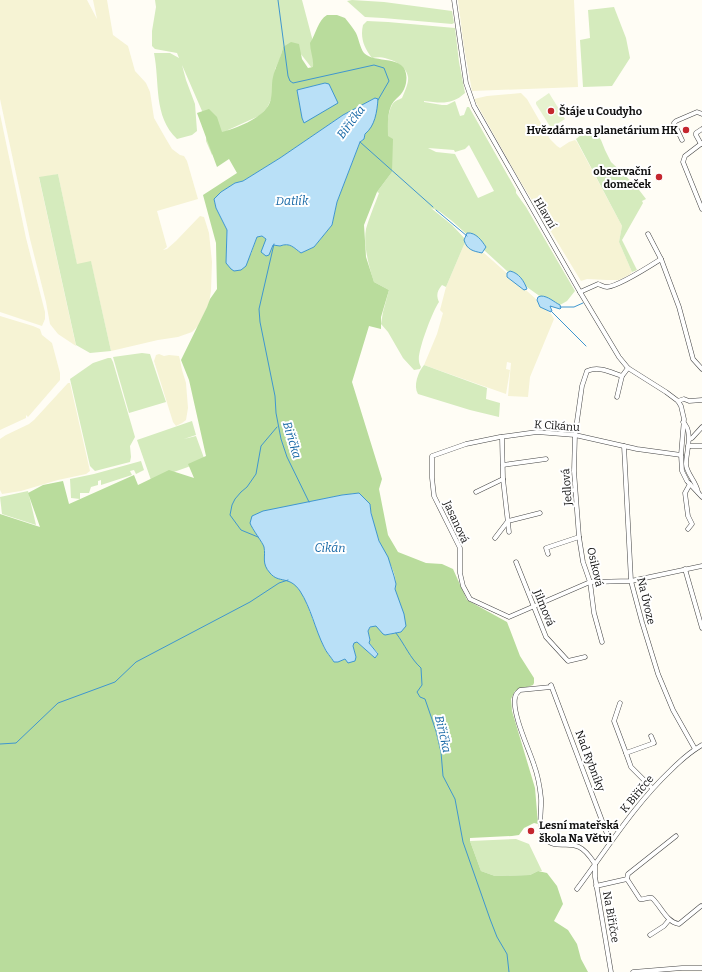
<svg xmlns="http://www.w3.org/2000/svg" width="702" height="972" viewBox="0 0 702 972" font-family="Bitter,serif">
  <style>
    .farmland { fill: #f6f3d4 }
    .green { fill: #d5ebbd; fill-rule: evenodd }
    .forest { fill: #b9dc9c; fill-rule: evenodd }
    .pitch { fill: #e6f2cf }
    .water { fill: #b9e0f7; stroke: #3f96cf }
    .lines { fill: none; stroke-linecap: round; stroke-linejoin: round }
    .stream { stroke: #3f96cf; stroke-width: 1 }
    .minor-casing { stroke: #444; stroke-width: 5 }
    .minor { stroke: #fff; stroke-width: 4 }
    .poi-dot { fill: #c4262e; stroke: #fff; stroke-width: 1.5 }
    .labels { text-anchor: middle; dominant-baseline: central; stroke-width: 4; stroke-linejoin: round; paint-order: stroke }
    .poi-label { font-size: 11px; font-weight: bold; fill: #111; stroke: #fff; text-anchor: start }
    .street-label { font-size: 11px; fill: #111; stroke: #fff }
    .water-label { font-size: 12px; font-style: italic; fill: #1768a6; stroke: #fff }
  </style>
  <rect width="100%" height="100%" fill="#fffdf5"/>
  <g class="farmland">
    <polygon points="0,0 87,0 97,19 93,0 107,0 113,35 128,46 135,71 146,83 150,92 154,118 166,139 172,149 180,155 184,156 187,161 198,199 157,211 167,247 163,250 167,249 176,241 200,216 204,217 209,233 212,262 211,291 209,303 198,326 192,332 178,337 158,340 111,351 91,262 77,265 58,174 39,178 76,346 58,334 50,324 46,302 30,239 0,99"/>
    <polygon points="458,0 574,0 578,87 472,91 464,47"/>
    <polygon points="521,93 527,99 550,139 557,146 560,148 569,142 575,140 577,142 622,226 619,242 632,272 629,275 619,280 607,280 587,279 581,281 516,174 474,99 487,96"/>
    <polygon points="0,114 26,238 45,312 45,319 42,326 0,312"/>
    <polygon points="466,240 479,252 484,253 536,299 542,306 551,314 554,319 530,377 528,397 508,396 511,363 507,362 506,369 510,370 506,394 424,365 437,334 443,313 440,310 446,287"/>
    <polygon points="0,316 33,326 40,329 42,335 52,343 60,373 60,380 28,417 26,415 26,418 0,430"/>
    <polygon points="159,354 164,356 169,355 179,356 180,360 182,370 186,383 188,408 186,420 182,423 176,426 173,422 154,361 156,355"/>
    <polygon points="68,383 70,383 90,471 86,474 58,480 21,491 2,494 0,490 0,439 6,435 29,424 34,420"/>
  </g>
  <g class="green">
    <path d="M155,0H302L316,53L318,73L311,67L293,44L283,47L280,59L275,69L273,95L267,108L259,116L228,130L212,155L206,141V132L202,111L182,65L186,80L195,104L197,131L192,135L177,139C153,116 160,83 154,53H170L179,58L177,53L155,49L152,46V31L156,7Z"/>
    <polygon points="352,0 384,2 452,11 454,23 452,24 383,18 365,17 347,1"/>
    <polygon points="614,7 626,38 630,58 612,86 583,87 580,40 590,38 588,10"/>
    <path d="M367,21L388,22L455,28L459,62L465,93C452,105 441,103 424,101V102L442,105H447L455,101L460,116L464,115L467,107H469L516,190V193L526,207L575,291L567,301L560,305L548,302L517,280L452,221L439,211L431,208L452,225L466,240L446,287L442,285C437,291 436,295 439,302C433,310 417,352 419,361C419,363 420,365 421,367L420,369L414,370L403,358L388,332L381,324L383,312L389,290L374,282C369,267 363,245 366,229C369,218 375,204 379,193L377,192L392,172C390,154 383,122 392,105C394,101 398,100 402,98C404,93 409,83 408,77C406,63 384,55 372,58C364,48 360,38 363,25ZM469,145L494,191L478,198L455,154L436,152L428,148L454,150L455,152L465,149Z"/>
    <polygon points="594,131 601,140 605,150 611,162 636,186 646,199 642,201 643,203 622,240 637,270 632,272 619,242 622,226 576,139 581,135"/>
    <polygon points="58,174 77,264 91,261 111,351 90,353 76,345 39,177"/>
    <polygon points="142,353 150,354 166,402 129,413 113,357"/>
    <polygon points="108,358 111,358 113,362 135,437 130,446 131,457 130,462 95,471 90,466 70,379 93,363"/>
    <path d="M424,365L487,388L486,399L500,403L499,417L470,410L418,394C413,386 418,372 424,365Z"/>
    <polygon points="192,421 196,435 184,439 196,436 204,458 188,467 151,480 137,440"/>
    <polygon points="141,461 144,470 136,474 134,470 130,471 132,475 101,485 101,480 98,481 98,485 91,487 89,493 80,493 80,499 71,498 70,479 94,474"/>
    <polygon points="28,491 36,525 2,514 0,497"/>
    <polygon points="516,839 529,844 542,871 538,871 530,875 495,876 481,871 470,841"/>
  </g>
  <path class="forest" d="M327,15H337L345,18C349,23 353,28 356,33C359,39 360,48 364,53C375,65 411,52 406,83C403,97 396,96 391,106C387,115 388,127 388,136L393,139L392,172L377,192L364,225L366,257L374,282L389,290L381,317V329L369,326L352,382L382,479L379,489L388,535L398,552L426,563L442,564L453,569L467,600L507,622L520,656L534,678V683L533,685L515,691L511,699L512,711L535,788L538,824L534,823L524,828L519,835L512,836L470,838V841L481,871L495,876L530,875L538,871L547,873L557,886L563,904L554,921L568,930L577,944L581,959L588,972H0V514L40,527L28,493L43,485L63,481L69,504L134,475L138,485L169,470L194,478L188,464L206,456L189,380L181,360L207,307L210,299L217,289L216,243L203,195L237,173L229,159L217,167L197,113L209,109L217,117L222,132C237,128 265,117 270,102C273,94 271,85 273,77C275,67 281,58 283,47L291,42L299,44L302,59L308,68L313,67C314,59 310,51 310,43C316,34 318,20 327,15ZM325,83L304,123L302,118L297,90ZM375,98L364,139L360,142L337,202L332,225L314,247L301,253C294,248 290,242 280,246L273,245L269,255L266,239L262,236L257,237L251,254L226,263L227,230L216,208L214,199L221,192L235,183L243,181L280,158L343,115ZM359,493L370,504C371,516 375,529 379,540C384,556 399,572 395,589L401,632C389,634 386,638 378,627C373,624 370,627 368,631L370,640L369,643L378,653V654L375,658L357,642L354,643L353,646L356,657L334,662L324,648L304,597L296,585L288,580L277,578L264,562V545L253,529L309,502L342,495Z"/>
  <polygon class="pitch" points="549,93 565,119 551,128 536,104 536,102"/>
  <g class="water">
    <polygon points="325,83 329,84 338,103 304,123 302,118 297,90"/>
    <path d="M375,98L378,99C377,112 375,126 365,134L364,139L360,142L337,202L332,225L314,247L301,253C294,248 290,242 280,246L273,245L269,255L266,256L261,252L266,239L262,236L257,237L246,266L241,270L234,271L231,269L226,263L227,230L216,208L214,199L221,192L235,183L243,181L280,158L343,115Z"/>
    <path d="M467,233C476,232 482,241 486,247L482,253C473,251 467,250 464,240Z"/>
    <path d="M510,271C519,273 524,281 527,289L524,290L507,277V273Z"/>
    <path d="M541,296C548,296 554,302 560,305L561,308L560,309L550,306L552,311L551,312L540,307L537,300L538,297Z"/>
    <path d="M359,493L370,504L371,513L379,541L388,557L394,576L396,584L395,589L404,614L406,626L401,632L385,635L383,634L376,626L370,627L368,631L370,640L369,643L378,654L375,658L357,642L354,643L353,646L356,657L355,661L348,663L345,659L338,662H334C331,657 326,652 324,647C315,629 311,608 300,591C289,575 279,584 270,573C261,563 266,557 264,547C263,543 252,529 250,523L252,516L263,511L342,495Z"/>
  </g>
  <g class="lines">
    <g class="stream">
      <polyline points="278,0 288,76 290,81 293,83 374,65 384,68 389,81 378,100"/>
      <polyline points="360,142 433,207"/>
      <polyline points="436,210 467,236"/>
      <polyline points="274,244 259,309 260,322 275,396 276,413 281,439 287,457 309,502"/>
      <polyline points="560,307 574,307 583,303"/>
      <polyline points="551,311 586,346"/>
      <polyline points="258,537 241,530 230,515 232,505 235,499 241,492 247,487 256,474 261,446 277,427"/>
      <path d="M396,633C405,645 410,658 421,668L422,685L417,692L420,697L425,699L436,731L441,752L443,776L455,799L463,842L490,919L497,937L507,954L509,972"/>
      <polyline points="0,744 16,743 58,703 115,682 136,662 250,602 279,583 288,580"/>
    </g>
    <defs>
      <g id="minor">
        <polyline points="454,0 466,83 474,106 580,292 619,357 628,368 666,392 678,401 681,406 684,419 681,455 682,471 687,481 702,497"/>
        <polyline points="682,140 674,123 676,121 697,112 702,114"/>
        <polyline points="702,143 685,156 683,162 702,209"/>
        <polyline points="701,144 696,135 696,133 702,129"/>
        <polyline points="648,234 661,259"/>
        <path d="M580,292L598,284C601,285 604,287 607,287C619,286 650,266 661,259L679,307L693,359L702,369"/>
        <polyline points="617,397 622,376"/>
        <polyline points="678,401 684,399 689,401 702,400"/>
        <path d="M683,422C694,432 686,452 686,464C686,473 696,481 698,492"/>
        <polyline points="502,437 503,479 509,532"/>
        <polyline points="690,439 692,438 702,427"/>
        <polyline points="624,446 631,581 642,622 658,674 673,710 695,749"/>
        <polyline points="688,446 702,446"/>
        <polyline points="681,455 637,449 575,435 537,432 500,437 466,444 432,456 432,478 434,496 460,548 460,573 463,586 470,599 509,617 590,582 631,581 702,566"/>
        <polyline points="503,465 546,459"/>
        <polyline points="476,492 503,479"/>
        <polyline points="570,497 569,491 575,490"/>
        <polyline points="508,521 540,513"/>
        <polyline points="688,529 692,524 688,516 685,493 690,484"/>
        <polyline points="495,538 508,521"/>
        <polyline points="548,554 546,548 579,537"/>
        <polyline points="516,562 546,637 568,661 585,657"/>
        <polyline points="685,569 702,628"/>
        <path d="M602,642L594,613L590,582L583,562L579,537L574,471L575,435L582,386L587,371C599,366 610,372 622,376L628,368"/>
        <polyline points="551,685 610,842"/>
        <path d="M551,687L520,690C518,692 515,694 515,698C512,714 529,749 534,765C538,776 540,788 541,798C542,811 537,827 545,838C554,850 568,841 579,847C586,850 591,858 595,864V877L611,972"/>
        <polyline points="620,703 614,721 626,753 631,767 652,788"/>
        <polyline points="626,753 654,743 651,736"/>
        <path d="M627,879L640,899C644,900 647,897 652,898C661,906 666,922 679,924L701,906"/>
        <polyline points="596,886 627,879 628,874 676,836"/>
        <path d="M577,889C607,849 634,805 671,770C680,761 690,752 702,745"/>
        <polyline points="650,935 664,926 669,920"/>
        <polyline points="633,972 682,968 702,968"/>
      </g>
    </defs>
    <use href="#minor" class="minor-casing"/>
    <use href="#minor" class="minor"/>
  </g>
  <g class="poi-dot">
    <circle cx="551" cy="111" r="4"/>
    <circle cx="686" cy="130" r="4"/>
    <circle cx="659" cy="177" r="4"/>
    <circle cx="531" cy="831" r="4"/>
  </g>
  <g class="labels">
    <g class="poi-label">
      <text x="559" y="111">Štáje u Coudyho</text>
      <text x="678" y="130" text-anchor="end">Hvězdárna a planetárium HK</text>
      <text x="651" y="171" text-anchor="end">observační<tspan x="651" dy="13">domeček</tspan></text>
      <text x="539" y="825">Lesní mateřská<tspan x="539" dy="13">škola Na Větvi</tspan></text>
    </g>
    <g class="street-label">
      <text transform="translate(545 213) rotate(60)">Hlavní</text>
      <text transform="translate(557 426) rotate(4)">K Cikánu</text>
      <text transform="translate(567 487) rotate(-94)">Jedlová</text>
      <text transform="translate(456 522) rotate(65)">Jasanová</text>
      <text transform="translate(595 567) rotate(77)">Osiková</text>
      <text transform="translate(646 601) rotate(77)">Na Úvoze</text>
      <text transform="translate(544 608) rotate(68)">Jilmová</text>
      <text transform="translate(590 761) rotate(69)">Nad Rybníky</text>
      <text transform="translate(637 794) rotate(-50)">K Biřičce</text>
      <text transform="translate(611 917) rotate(80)">Na Biřičce</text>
    </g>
    <g class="water-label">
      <text transform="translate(351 122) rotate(-53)">Biřička</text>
      <text x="292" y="201">Datlík</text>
      <text transform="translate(292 440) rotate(73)">Biřička</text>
      <text x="330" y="548">Cikán</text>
      <text transform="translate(443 734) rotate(77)">Biřička</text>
    </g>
  </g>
</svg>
